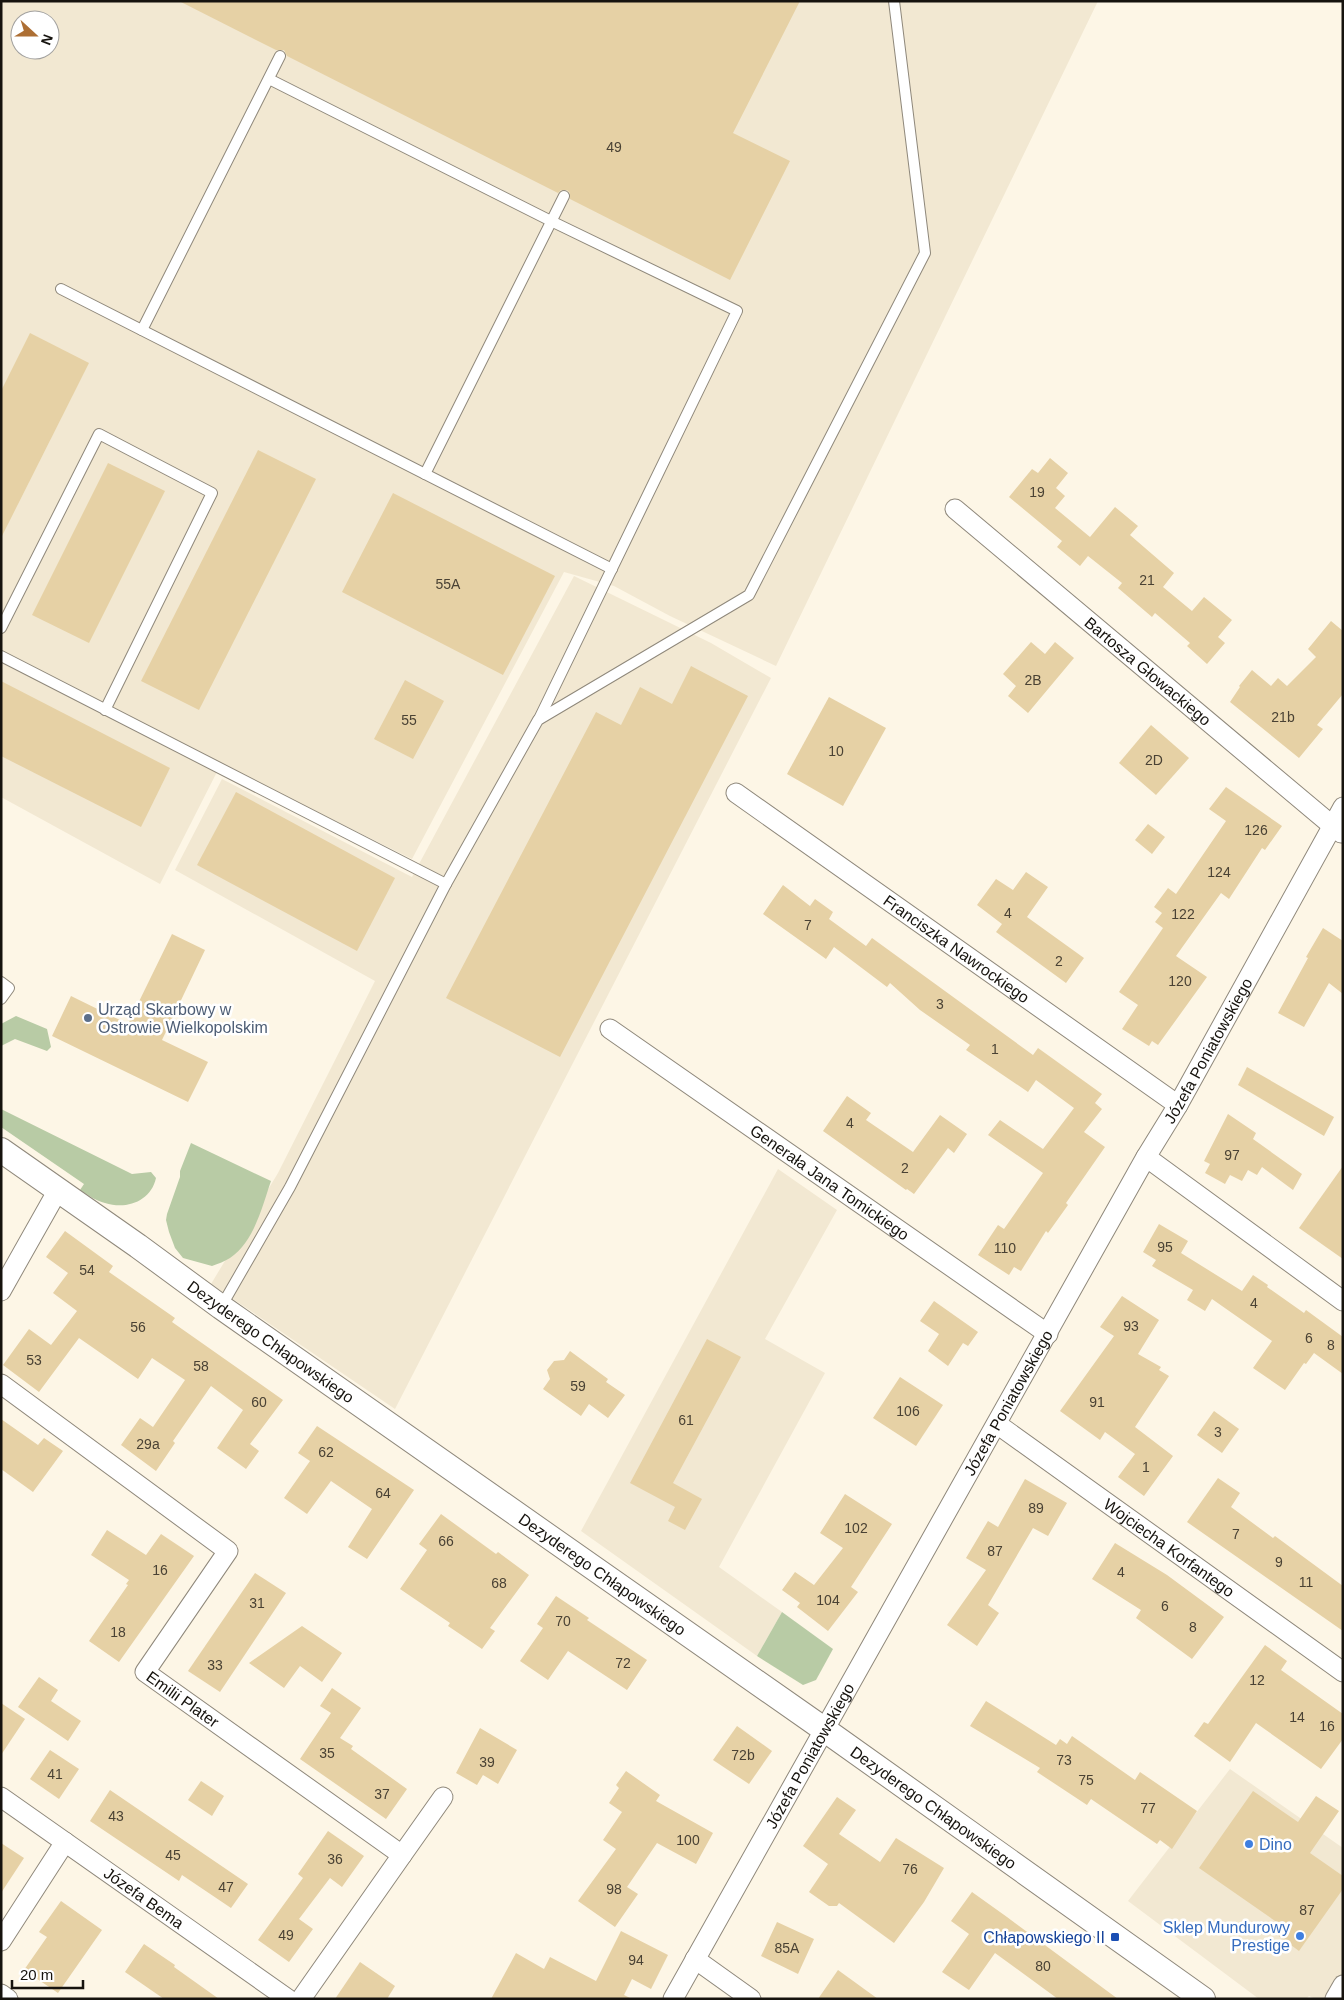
<svg xmlns="http://www.w3.org/2000/svg" width="1344" height="2000" viewBox="0 0 1344 2000" font-family="Helvetica,sans-serif">
  <style>
    .built { fill: #f2e8d2; fill-rule: evenodd }
    .green { fill: #b8cba5 }
    .building { fill: #e6d1a5 }
    .lines { fill: none; stroke-linecap: round; stroke-linejoin: round }
    .service-casing { stroke: #8f887b; stroke-width: 12 }
    .minor-casing { stroke: #8f887b; stroke-width: 21 }
    .tertiary-casing { stroke: #8f887b; stroke-width: 26 }
    .service { stroke: #fff; stroke-width: 10 }
    .minor { stroke: #fff; stroke-width: 19 }
    .tertiary { stroke: #fff; stroke-width: 24 }
    .service-dot { fill: #5c6f8a; stroke: #fff; stroke-width: 2 }
    .shop-dot { fill: #3f7fe0; stroke: #fff; stroke-width: 2 }
    .transit-dot { fill: #1a4fb4; stroke: #fff; stroke-width: 2 }
    .labels { text-anchor: middle; dominant-baseline: central; stroke-width: 5; stroke-linejoin: round; paint-order: stroke }
    .number-label { font-size: 14px; fill: #4a4234 }
    .street-label { font-size: 16px; fill: #16130e; stroke: #fff }
    .service-label { font-size: 16px; fill: #4e5e75; stroke: #fff; text-anchor: start }
    .shop-label { font-size: 16px; fill: #366cbe; stroke: #fff; text-anchor: start }
    .transit-label { font-size: 16px; fill: #164399; stroke: #fff; text-anchor: end }
  </style>
  <rect width="100%" height="100%" fill="#fdf6e6"/>
  <g class="built">
    <path d="M1,1H1098L776,666L670,616L614,586L564,572L412,859L221,764L160,884L1,797ZM20,20H50V50H20Z"/>
    <polygon points="574,576 711,643 771,678 395,1409 211,1284 278,1173 375,981 175,870 222,779 412,877"/>
    <polygon points="778,1169 837,1210 765,1339 825,1373 719,1567 782,1612 757,1656 581,1531"/>
    <polygon points="1230,1769 1343,1848 1343,1999 1315,1999 1309,1996 1306,1999 1259,1999 1128,1901"/>
  </g>
  <g class="green">
    <polygon points="16,1016 47,1029 51,1047 47,1051 15,1039 1,1046 1,1024"/>
    <path d="M1,1109L132,1174L151,1172L156,1178C151,1201 127,1210 105,1203C96,1201 88,1195 80,1190L84,1184L1,1127Z"/>
    <path d="M191,1143L271,1181C262,1207 254,1242 230,1258C225,1261 218,1264 212,1266L183,1258L175,1248L169,1232L166,1220L167,1214L180,1177V1171Z"/>
    <polygon points="782,1612 833,1649 816,1680 803,1685 757,1656"/>
  </g>
  <g class="building">
    <polygon points="179,1 800,1 733,133 790,161 730,280 570,199 570,193 567,190 561,190 558,193 287,56 284,50 276,50"/>
    <polygon points="30,333 89,363 1,538 1,391"/>
    <polygon points="258,450 316,479 199,710 141,681"/>
    <polygon points="1050,458 1068,473 1056,488 1065,496 1055,508 1090,537 1115,507 1138,526 1130,535 1174,573 1163,587 1192,611 1204,597 1232,620 1218,637 1225,643 1207,664 1187,646 1190,643 1155,613 1152,617 1118,588 1122,583 1088,556 1080,566 1057,547 1062,541 1009,497 1032,469 1038,473"/>
    <polygon points="108,463 165,491 89,643 32,615"/>
    <polygon points="393,493 555,576 503,675 342,592"/>
    <polygon points="1331,621 1343,631 1343,694 1317,725 1323,729 1299,758 1230,702 1240,687 1239,686 1252,670 1271,686 1278,678 1287,686 1316,657 1308,649"/>
    <polygon points="1031,642 1045,654 1055,642 1074,658 1028,713 1008,696 1016,686 1003,674"/>
    <polygon points="691,666 748,696 560,1057 446,998 596,712 621,725 640,687 672,704"/>
    <polygon points="405,680 444,701 413,759 374,739"/>
    <polygon points="1,681 170,768 141,827 1,756"/>
    <polygon points="829,697 886,728 843,806 787,774"/>
    <polygon points="1151,725 1189,758 1156,795 1119,763"/>
    <polygon points="1226,787 1282,826 1265,850 1262,848 1229,899 1221,893 1176,956 1207,977 1158,1045 1152,1041 1149,1046 1122,1029 1138,1005 1119,992 1163,928 1155,922 1162,913 1154,907 1168,888 1176,894 1226,821 1209,809"/>
    <polygon points="236,792 395,878 357,951 197,865"/>
    <polygon points="1148,824 1165,837 1152,854 1135,840"/>
    <polygon points="1026,872 1048,887 1027,917 1084,958 1066,983 996,932 1002,924 977,905 996,879 1013,890"/>
    <polygon points="783,885 810,906 815,899 833,912 829,919 866,946 872,938 1033,1055 1038,1048 1102,1094 1095,1103 1102,1109 1084,1132 1105,1147 1066,1203 1068,1205 1048,1233 1046,1231 1021,1271 1014,1267 1009,1275 978,1255 998,1225 1004,1229 1043,1173 988,1135 1000,1120 1043,1149 1074,1108 1036,1080 1028,1092 966,1050 970,1045 920,1010 890,983 887,987 834,947 826,959 763,914"/>
    <polygon points="1323,928 1343,941 1343,994 1329,983 1304,1027 1278,1013 1308,958 1306,957"/>
    <polygon points="172,934 205,950 162,1040 208,1062 188,1102 52,1036 71,996 128,1024"/>
    <polygon points="1247,1067 1334,1117 1324,1136 1238,1085"/>
    <polygon points="847,1096 871,1113 866,1120 913,1152 940,1115 967,1134 954,1153 948,1148 914,1194 907,1189 906,1190 823,1131"/>
    <polygon points="1228,1114 1256,1133 1253,1139 1302,1174 1293,1190 1262,1167 1257,1175 1248,1170 1242,1181 1230,1175 1225,1184 1205,1173 1210,1164 1204,1161"/>
    <polygon points="1343,1166 1343,1259 1299,1228"/>
    <polygon points="1159,1224 1188,1241 1181,1253 1242,1291 1253,1275 1268,1285 1267,1287 1304,1313 1306,1310 1343,1337 1343,1374 1314,1353 1306,1364 1304,1363 1285,1390 1253,1368 1272,1341 1212,1299 1205,1311 1187,1300 1193,1290 1152,1266 1156,1260 1143,1252"/>
    <polygon points="65,1231 113,1266 109,1272 175,1318 172,1322 283,1400 250,1444 259,1451 246,1469 217,1448 243,1410 211,1386 173,1441 175,1443 156,1471 121,1445 140,1418 153,1427 185,1380 152,1358 138,1379 79,1338 39,1392 3,1365 29,1329 51,1345 77,1311 53,1293 68,1273 46,1257"/>
    <polygon points="1122,1296 1159,1320 1138,1354 1161,1367 1159,1370 1169,1376 1135,1427 1173,1456 1144,1496 1118,1477 1135,1454 1105,1432 1100,1440 1060,1411 1114,1336 1100,1327"/>
    <polygon points="934,1301 978,1332 968,1346 963,1343 948,1366 928,1351 939,1334 920,1321"/>
    <polygon points="707,1339 741,1357 673,1483 702,1499 685,1530 668,1521 675,1507 630,1483"/>
    <polygon points="570,1351 608,1379 606,1382 625,1395 608,1418 589,1404 581,1416 543,1389 550,1379 547,1370 554,1361 564,1360"/>
    <polygon points="900,1377 943,1405 916,1446 873,1418"/>
    <polygon points="1214,1411 1239,1429 1222,1453 1197,1435"/>
    <polygon points="1,1419 38,1445 44,1438 63,1451 33,1492 1,1469"/>
    <polygon points="317,1426 414,1490 367,1559 348,1547 372,1509 331,1481 307,1514 284,1498 310,1461 298,1453"/>
    <polygon points="1218,1478 1240,1493 1231,1507 1273,1538 1275,1536 1343,1586 1343,1631 1187,1522"/>
    <polygon points="1025,1479 1067,1503 1048,1536 1033,1528 988,1605 999,1613 977,1646 947,1625 986,1570 966,1558 988,1521 998,1527"/>
    <polygon points="845,1494 892,1524 851,1587 858,1592 828,1631 797,1607 800,1603 782,1590 795,1572 814,1585 843,1548 820,1533"/>
    <polygon points="441,1514 496,1554 498,1552 529,1575 490,1628 495,1631 482,1649 448,1626 450,1623 400,1589 427,1550 419,1544"/>
    <polygon points="107,1530 146,1555 161,1534 194,1556 119,1662 89,1641 128,1585 126,1584 129,1580 91,1555"/>
    <polygon points="1115,1543 1167,1575 1224,1617 1192,1659 1136,1618 1141,1610 1092,1579"/>
    <polygon points="255,1573 286,1593 220,1692 188,1671"/>
    <polygon points="556,1596 589,1618 587,1620 647,1660 627,1690 568,1651 548,1680 520,1661 543,1628 537,1624"/>
    <polygon points="302,1626 342,1653 322,1682 300,1666 284,1688 249,1663"/>
    <polygon points="1265,1645 1287,1661 1281,1670 1343,1714 1343,1739 1321,1769 1256,1723 1230,1762 1194,1736 1204,1722 1208,1724"/>
    <polygon points="39,1677 58,1690 51,1701 81,1721 68,1741 18,1707"/>
    <polygon points="332,1688 361,1708 340,1738 353,1746 351,1749 407,1789 386,1819 300,1759 331,1713 320,1706"/>
    <polygon points="986,1701 1056,1745 1060,1739 1067,1744 1072,1736 1135,1780 1140,1772 1197,1811 1172,1849 1160,1840 1157,1844 1091,1799 1087,1805 1037,1772 1040,1768 970,1726"/>
    <polygon points="1,1703 25,1719 1,1755"/>
    <polygon points="737,1726 772,1751 749,1784 713,1760"/>
    <polygon points="480,1728 517,1750 498,1784 483,1775 477,1785 456,1773"/>
    <polygon points="50,1750 79,1769 59,1799 30,1779"/>
    <polygon points="626,1771 660,1795 656,1801 713,1833 696,1864 657,1843 627,1887 638,1894 615,1927 578,1901 616,1849 603,1840 622,1812 609,1803 619,1788 616,1785"/>
    <polygon points="201,1781 224,1796 212,1816 188,1800"/>
    <polygon points="110,1790 248,1884 231,1908 182,1875 179,1881 90,1821"/>
    <polygon points="1253,1791 1298,1822 1316,1796 1339,1811 1310,1853 1343,1876 1343,1889 1299,1951 1272,1931 1278,1923 1199,1868"/>
    <polygon points="837,1797 856,1810 839,1834 880,1862 896,1838 944,1868 924,1902 894,1943 839,1903 837,1906 829,1906 809,1892 828,1864 803,1846"/>
    <polygon points="328,1831 364,1856 342,1887 330,1878 299,1919 313,1929 289,1962 258,1940 303,1878 298,1874"/>
    <polygon points="1,1843 24,1858 1,1893"/>
    <polygon points="972,1892 1007,1917 1118,1999 1058,1999 995,1953 969,1990 942,1972 969,1934 951,1921"/>
    <polygon points="61,1901 102,1930 58,1993 24,1970 47,1937 39,1932"/>
    <polygon points="777,1922 814,1939 798,1974 761,1956"/>
    <polygon points="621,1931 668,1955 651,1989 632,1979 624,1995 632,1999 491,1999 516,1953 544,1969 550,1957 596,1981"/>
    <polygon points="144,1944 175,1965 174,1967 219,1999 164,1999 125,1972"/>
    <polygon points="360,1962 395,1986 387,1999 335,1999"/>
    <polygon points="838,1970 878,1999 818,1999"/>
  </g>
  <g class="lines">
    <defs>
      <g id="service">
        <polyline points="269,79 551,221 737,311 539,719"/>
        <polyline points="61,289 612,569"/>
        <polyline points="142,330 280,56"/>
        <polyline points="425,474 564,196"/>
        <polyline points="1,628 99,434 212,493 105,710"/>
        <polyline points="1,656 446,884"/>
        <polyline points="1,982 9,988 1,999"/>
        <polyline points="221,1307 290,1187 446,884 538,720 749,595 925,253 894,1"/>
      </g>
      <g id="minor">
        <path id="s1" d="M955,509L1341,833"/>
        <path id="s2" d="M736,793L1178,1105"/>
        <path id="s3" d="M610,1029L1048,1334"/>
        <polyline points="1146,1157 1343,1301"/>
        <polyline points="1,1291 58,1190"/>
        <path id="s4" d="M1,1384L228,1551L145,1672L402,1855L301,1999"/>
        <path id="s5" d="M997,1424L1343,1672"/>
        <path id="s6" d="M1,1797L288,1999"/>
        <polyline points="402,1855 443,1797"/>
        <polyline points="1,1941 65,1842"/>
        <polyline points="695,1959 751,1999"/>
        <polyline points="1,1994 8,1999"/>
        <path id="s7" d="M673,1999L1146,1157L1178,1105L1343,807"/>
        <polyline points="1335,1999 1343,1985"/>
      </g>
      <g id="tertiary">
        <path id="s8" d="M1,1150L138,1246L221,1307L825,1730L1203,1999"/>
      </g>
    </defs>
    <use href="#service" class="service-casing"/>
    <use href="#minor" class="minor-casing"/>
    <use href="#tertiary" class="tertiary-casing"/>
    <use href="#service" class="service"/>
    <use href="#minor" class="minor"/>
    <use href="#tertiary" class="tertiary"/>
  </g>
  <circle class="service-dot" cx="88" cy="1018" r="5"/>
  <g class="shop-dot">
    <circle cx="1249" cy="1844" r="5"/>
    <circle cx="1300" cy="1936" r="5"/>
  </g>
  <rect class="transit-dot" x="1110" y="1932" width="10" height="10" rx="2.5"/>
  <g class="labels">
    <g class="number-label">
      <text x="614" y="147">49</text>
      <text x="1037" y="492">19</text>
      <text x="1147" y="580">21</text>
      <text x="448" y="584">55A</text>
      <text x="1033" y="680">2B</text>
      <text x="1283" y="717">21b</text>
      <text x="409" y="720">55</text>
      <text x="836" y="751">10</text>
      <text x="1154" y="760">2D</text>
      <text x="1256" y="830">126</text>
      <text x="1219" y="872">124</text>
      <text x="1008" y="913">4</text>
      <text x="1183" y="914">122</text>
      <text x="808" y="925">7</text>
      <text x="1059" y="961">2</text>
      <text x="1180" y="981">120</text>
      <text x="940" y="1004">3</text>
      <text x="995" y="1049">1</text>
      <text x="850" y="1123">4</text>
      <text x="1232" y="1155">97</text>
      <text x="905" y="1168">2</text>
      <text x="1165" y="1247">95</text>
      <text x="1005" y="1248">110</text>
      <text x="87" y="1270">54</text>
      <text x="1254" y="1303">4</text>
      <text x="1131" y="1326">93</text>
      <text x="138" y="1327">56</text>
      <text x="1309" y="1338">6</text>
      <text x="1331" y="1345">8</text>
      <text x="34" y="1360">53</text>
      <text x="201" y="1366">58</text>
      <text x="578" y="1386">59</text>
      <text x="259" y="1402">60</text>
      <text x="1097" y="1402">91</text>
      <text x="908" y="1411">106</text>
      <text x="686" y="1420">61</text>
      <text x="1218" y="1432">3</text>
      <text x="148" y="1444">29a</text>
      <text x="326" y="1452">62</text>
      <text x="1146" y="1467">1</text>
      <text x="383" y="1493">64</text>
      <text x="1036" y="1508">89</text>
      <text x="856" y="1528">102</text>
      <text x="1236" y="1534">7</text>
      <text x="446" y="1541">66</text>
      <text x="995" y="1551">87</text>
      <text x="1279" y="1562">9</text>
      <text x="160" y="1570">16</text>
      <text x="1121" y="1572">4</text>
      <text x="1306" y="1582">11</text>
      <text x="499" y="1583">68</text>
      <text x="828" y="1600">104</text>
      <text x="257" y="1603">31</text>
      <text x="1165" y="1606">6</text>
      <text x="563" y="1621">70</text>
      <text x="1193" y="1627">8</text>
      <text x="118" y="1632">18</text>
      <text x="623" y="1663">72</text>
      <text x="215" y="1665">33</text>
      <text x="1257" y="1680">12</text>
      <text x="1297" y="1717">14</text>
      <text x="1327" y="1726">16</text>
      <text x="327" y="1753">35</text>
      <text x="743" y="1755">72b</text>
      <text x="1064" y="1760">73</text>
      <text x="487" y="1762">39</text>
      <text x="55" y="1774">41</text>
      <text x="1086" y="1780">75</text>
      <text x="382" y="1794">37</text>
      <text x="1148" y="1808">77</text>
      <text x="116" y="1816">43</text>
      <text x="688" y="1840">100</text>
      <text x="173" y="1855">45</text>
      <text x="335" y="1859">36</text>
      <text x="910" y="1869">76</text>
      <text x="226" y="1887">47</text>
      <text x="614" y="1889">98</text>
      <text x="1307" y="1910">87</text>
      <text x="286" y="1935">49</text>
      <text x="787" y="1948">85A</text>
      <text x="636" y="1960">94</text>
      <text x="1043" y="1966">80</text>
    </g>
    <g class="street-label">
      <text stroke="none"><textPath href="#s1" startOffset="252">Bartosza Głowackiego</textPath></text>
      <text stroke="none"><textPath href="#s2" startOffset="270">Franciszka Nawrockiego</textPath></text>
      <text stroke="none"><textPath href="#s7" startOffset="1089">Józefa Poniatowskiego</textPath></text>
      <text stroke="none"><textPath href="#s3" startOffset="268">Generała Jana Tomickiego</textPath></text>
      <text stroke="none"><textPath href="#s8" startOffset="331">Dezyderego Chłapowskiego</textPath></text>
      <text stroke="none"><textPath href="#s7" startOffset="684">Józefa Poniatowskiego</textPath></text>
      <text stroke="none"><textPath href="#s5" startOffset="212">Wojciecha Korfantego</textPath></text>
      <text stroke="none"><textPath href="#s8" startOffset="736">Dezyderego Chłapowskiego</textPath></text>
      <text stroke="none"><textPath href="#s4" startOffset="475">Emilii Plater</textPath></text>
      <text stroke="none"><textPath href="#s7" startOffset="279">Józefa Poniatowskiego</textPath></text>
      <text stroke="none"><textPath href="#s8" startOffset="1141">Dezyderego Chłapowskiego</textPath></text>
      <text stroke="none"><textPath href="#s6" startOffset="175">Józefa Bema</textPath></text>
    </g>
    <g class="service-label">
      <text x="98" y="1009">Urząd Skarbowy w<tspan x="98" dy="18">Ostrowie Wielkopolskim</tspan></text>
    </g>
    <g class="shop-label">
      <text x="1259" y="1844">Dino</text>
      <text x="1290" y="1927" text-anchor="end">Sklep Mundurowy<tspan x="1290" dy="18">Prestige</tspan></text>
    </g>
    <g class="transit-label">
      <text x="1105" y="1937">Chłapowskiego II</text>
    </g>
  </g>
  <rect width="1344" height="2000" fill="none" stroke="#16130e" stroke-width="5"/>
  <g transform="translate(35 35) rotate(111)"><circle r="24" fill="#ffffff" stroke="#a2a19f"/>
  <path d="M0-4L9 19L0 12L-9 19Z" fill="#ad6f34"/>
  <text y="-8" font-size="14" font-weight="bold" text-anchor="middle" fill="#16130e">N</text>
  </g>
  <path d="M12 1980v8h71v-8" fill="none" stroke="#16130e" stroke-width="2.5"/>
  <text x="20" y="1980" font-size="15" fill="#16130e" stroke="#ffffff" stroke-width="4" paint-order="stroke">20 m</text>
</svg>
